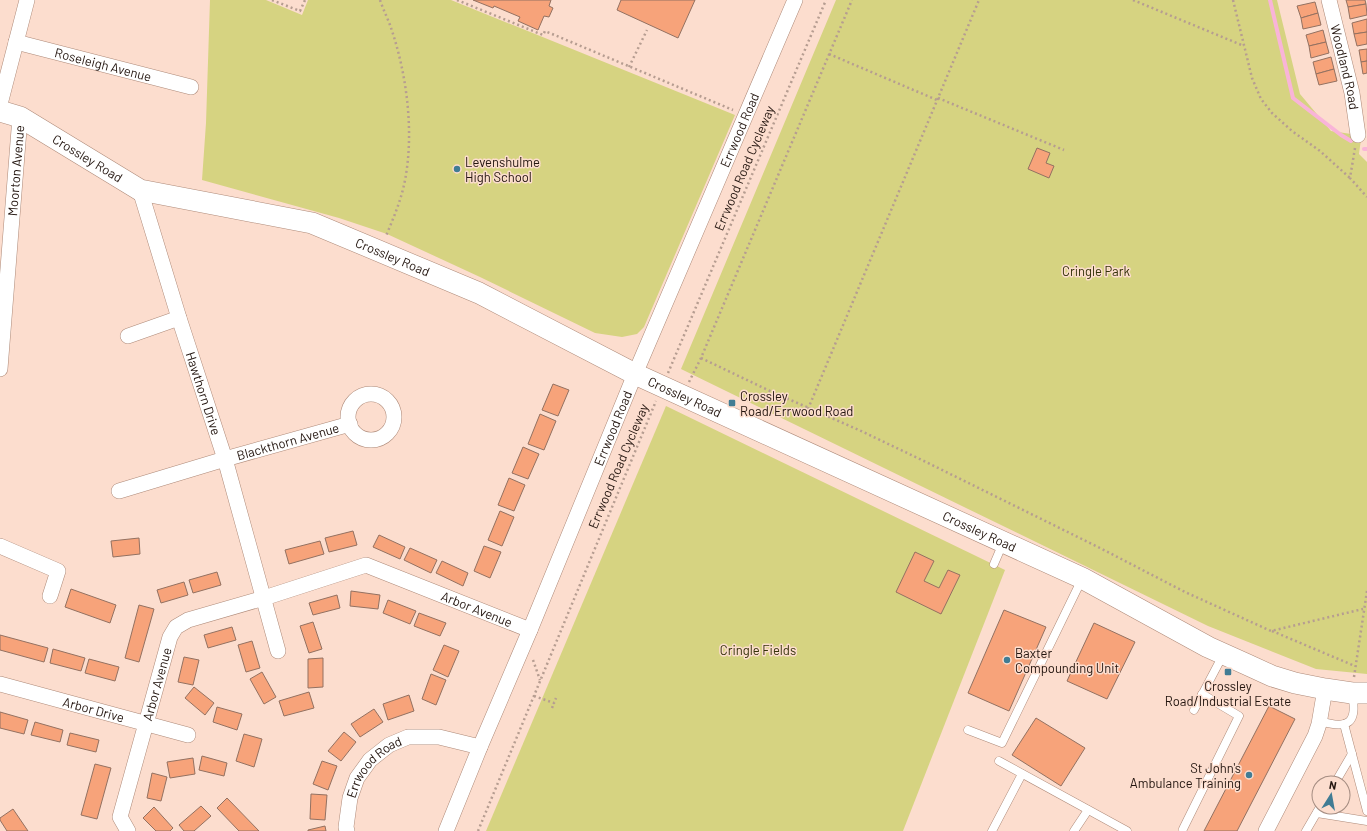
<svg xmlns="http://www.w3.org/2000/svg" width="1367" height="831" viewBox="0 0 1367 831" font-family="Barlow,sans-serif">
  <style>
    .green { fill: #d6d381 }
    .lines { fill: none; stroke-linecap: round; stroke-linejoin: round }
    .stream { stroke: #f9b4d8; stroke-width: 4 }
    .building { fill: #f7a37a; stroke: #937161 }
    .lane-casing { stroke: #ae8a79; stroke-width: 9 }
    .street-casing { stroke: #ae8a79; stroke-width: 16 }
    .secondary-casing { stroke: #ae8a79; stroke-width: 22 }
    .path { stroke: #b69d91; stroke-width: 2.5; stroke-dasharray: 2 3; stroke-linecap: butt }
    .lane { stroke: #fff; stroke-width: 8 }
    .street { stroke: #fff; stroke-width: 15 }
    .secondary { stroke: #fff; stroke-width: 21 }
    .poi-dot { fill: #417c94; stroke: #fcddce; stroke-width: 1.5 }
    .labels { text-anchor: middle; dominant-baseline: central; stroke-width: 3; stroke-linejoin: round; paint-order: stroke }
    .street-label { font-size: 13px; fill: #23150f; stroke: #fcddce }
    .poi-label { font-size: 13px; fill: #23150f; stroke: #fcddce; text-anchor: start }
    .park-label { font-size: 13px; fill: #333108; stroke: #fcddce }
  </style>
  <rect width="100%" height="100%" fill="#fcddce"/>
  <g class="green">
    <polygon points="210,0 266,0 302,15 308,0 451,0 735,115 644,327 637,334 622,337 595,333 480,277 387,234 339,218 202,180 206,123"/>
    <polygon points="836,0 1277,0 1300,94 1331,131 1358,135 1361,139 1359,154 1367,162 1367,674 1316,669 1208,626 681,369"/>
    <polygon points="666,406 1005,570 903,831 486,831"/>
  </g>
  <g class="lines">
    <g class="stream">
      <polyline points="1270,0 1293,98 1341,135 1351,141"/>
      <polyline points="1364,149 1367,149"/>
    </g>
  </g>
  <g class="building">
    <polygon points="473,0 551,0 549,6 553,8 549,17 544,16 538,30 518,21 520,17 494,6 493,8"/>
    <polygon points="621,0 695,0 678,38 617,10"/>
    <polygon points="1346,0 1365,0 1366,4 1348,7"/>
    <polygon points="1315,2 1318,13 1301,18 1297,6"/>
    <polygon points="1366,4 1367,15 1350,19 1348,7"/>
    <polygon points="1318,13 1321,25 1303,29 1301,18"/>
    <polygon points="1367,19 1367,32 1354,34 1352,23"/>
    <polygon points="1323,30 1326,42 1309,46 1306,35"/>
    <polygon points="1367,32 1367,44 1357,46 1354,34"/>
    <polygon points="1326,42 1329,53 1311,58 1309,46"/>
    <polygon points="1367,49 1367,61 1361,62 1359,50"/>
    <polygon points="1331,57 1334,69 1316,74 1313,62"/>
    <polygon points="1367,61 1367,73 1363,74 1361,62"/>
    <polygon points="1334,69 1337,81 1319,85 1316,74"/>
    <polygon points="1037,148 1050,153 1046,163 1054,166 1049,178 1028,169"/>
    <polygon points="553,384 569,390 558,416 542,410"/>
    <polygon points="540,414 556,421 544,450 528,444"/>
    <polygon points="523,447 539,454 528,479 512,473"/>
    <polygon points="509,478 525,485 514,511 498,505"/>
    <polygon points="500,511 514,517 502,546 488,540"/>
    <polygon points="353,531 357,545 329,552 325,538"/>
    <polygon points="379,535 405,547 400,559 373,547"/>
    <polygon points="139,538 140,554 113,557 111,541"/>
    <polygon points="320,541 324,554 289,564 285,550"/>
    <polygon points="484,546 501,552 490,578 474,571"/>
    <polygon points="410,548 437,560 431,573 404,560"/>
    <polygon points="915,552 934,561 924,581 939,588 948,570 960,575 941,614 896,592"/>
    <polygon points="442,561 468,573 463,586 436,573"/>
    <polygon points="217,572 221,585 193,593 189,580"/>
    <polygon points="184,582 188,595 161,603 157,590"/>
    <polygon points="71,589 116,605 110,623 65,607"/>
    <polygon points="351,591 380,595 378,609 350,606"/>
    <polygon points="337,595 340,608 313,615 309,603"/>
    <polygon points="388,600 416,611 410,624 383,613"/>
    <polygon points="139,605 154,609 139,662 125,658"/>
    <polygon points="1004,610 1046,627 1009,711 968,693"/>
    <polygon points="419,613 446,623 440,636 414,626"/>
    <polygon points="313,622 322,649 309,653 300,626"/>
    <polygon points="1094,623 1135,642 1107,699 1067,681"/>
    <polygon points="232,627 236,640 208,648 204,635"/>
    <polygon points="0,635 48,648 44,662 0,650"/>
    <polygon points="252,641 260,668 246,672 238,645"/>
    <polygon points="444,645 459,651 448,677 433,670"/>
    <polygon points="53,649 85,658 81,671 50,663"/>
    <polygon points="184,657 199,660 193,685 178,682"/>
    <polygon points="323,658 323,687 308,688 308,659"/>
    <polygon points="89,659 119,667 115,681 85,673"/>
    <polygon points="262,672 276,697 264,704 250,679"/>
    <polygon points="431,674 446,680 436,705 422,699"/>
    <polygon points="194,687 214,703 205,715 185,698"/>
    <polygon points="309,692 314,708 284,716 279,701"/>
    <polygon points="409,695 414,711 388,720 383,704"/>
    <polygon points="1269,706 1295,719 1237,831 1204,831"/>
    <polygon points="217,707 242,714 237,730 213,722"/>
    <polygon points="374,709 383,722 360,737 351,724"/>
    <polygon points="0,712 28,720 24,734 0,728"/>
    <polygon points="1036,718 1085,748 1061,786 1012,755"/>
    <polygon points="35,722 63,730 60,742 31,735"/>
    <polygon points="344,732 356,742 341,761 328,751"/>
    <polygon points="70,733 99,740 96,752 67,745"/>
    <polygon points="244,734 262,739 254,767 236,761"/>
    <polygon points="202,756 227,763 224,776 199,770"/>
    <polygon points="193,758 195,774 170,778 167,762"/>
    <polygon points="322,761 337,766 328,790 313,784"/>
    <polygon points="95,764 111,768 97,819 81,815"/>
    <polygon points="152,773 167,777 161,801 147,798"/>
    <polygon points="311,794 327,795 325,820 310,819"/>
    <polygon points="227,798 259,831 239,831 217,808"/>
    <polygon points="201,806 211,816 194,831 184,831 179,825"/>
    <polygon points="154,807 173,828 170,831 156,831 143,818"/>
    <polygon points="13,809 28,831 7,831 0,820 0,818"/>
    <polygon points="325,826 326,831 308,831 308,830"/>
  </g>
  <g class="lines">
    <defs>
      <g id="lane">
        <polyline points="994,564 1003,543"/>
        <polyline points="1194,710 1223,655"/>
        <path d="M1320,721C1348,730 1358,723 1352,694"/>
        <polyline points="1344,724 1367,811"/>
        <polyline points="968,730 1002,743 1082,579"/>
        <polyline points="999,761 1127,831"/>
        <polyline points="1335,783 1352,754"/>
        <polyline points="1317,813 1367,821"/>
        <polyline points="1183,829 1239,716 1202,694"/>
        <polyline points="992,831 1022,774"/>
        <polyline points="1074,831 1088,810"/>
        <polyline points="1306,831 1320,807"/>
      </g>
      <g id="street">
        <path id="s1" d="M1329,0L1352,93L1358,135"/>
        <path id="s2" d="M16,42L191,87"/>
        <polyline points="0,104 27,0"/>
        <path id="s3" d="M140,190L179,318L225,459L278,651"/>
        <polyline points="128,336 179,318"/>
        <path id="s4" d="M0,369L20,117"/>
        <circle cx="371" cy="417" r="23"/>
        <path id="s5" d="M119,491L225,459L350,424"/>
        <polyline points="0,546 58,571 50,596"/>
        <path id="s6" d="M0,684L188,735"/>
        <path id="s7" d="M128,831L120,817L170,637L176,627L188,620L264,598L366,565L530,630"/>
        <path id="s8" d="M347,831L346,827L350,798L357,778L370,760L389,745L408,737H439L480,747"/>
        <path id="s9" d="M446,831L480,747L530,630L635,374L795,0"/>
        <polyline points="1266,831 1315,736 1319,724 1325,689"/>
      </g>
      <g id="secondary">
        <path id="s10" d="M0,111L20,117L140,190L312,223L479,293L635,374L1082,578L1208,647L1248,665L1272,676L1295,683L1325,689L1352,693H1367"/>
      </g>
    </defs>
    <use href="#lane" class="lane-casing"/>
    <use href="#street" class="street-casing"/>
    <use href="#secondary" class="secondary-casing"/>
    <g class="path">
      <polyline points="272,0 300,11 305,0"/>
      <path d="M380,0C383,9 387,17 390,25C407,73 415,135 404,185C400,203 393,219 386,236"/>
      <polyline points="457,0 543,35 545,31 733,110"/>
      <polyline points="1133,0 1244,46"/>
      <polyline points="1233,0 1252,78 1261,99 1272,113 1292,131 1320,151 1350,178"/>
      <polyline points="829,54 937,100"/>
      <polyline points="629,67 647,30"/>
      <polyline points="938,98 1064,150"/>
      <polyline points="1355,148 1350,178 1367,197"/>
      <polyline points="701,358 770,391 859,430 926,462 1100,548 1185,592 1271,631 1363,609"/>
      <polyline points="668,373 826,0"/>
      <polyline points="689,382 701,358 852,0"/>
      <polyline points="808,409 979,0"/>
      <polyline points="1272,631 1355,666"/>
      <polyline points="533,660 540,680"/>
      <polyline points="1354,677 1367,591"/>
      <polyline points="534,696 554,703 556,698"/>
      <polyline points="552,708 554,703"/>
      <polyline points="478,831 656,401"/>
    </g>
    <use href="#lane" class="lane"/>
    <use href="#street" class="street"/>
    <use href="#secondary" class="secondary"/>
  </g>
  <g class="poi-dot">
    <circle cx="457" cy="169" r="4"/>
    <rect x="728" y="399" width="8" height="8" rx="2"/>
    <circle cx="1007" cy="660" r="4"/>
    <rect x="1224" y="668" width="8" height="8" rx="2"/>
    <circle cx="1249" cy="775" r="4"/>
  </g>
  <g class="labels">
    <g class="street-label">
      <text stroke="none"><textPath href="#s2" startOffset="90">Roseleigh Avenue</textPath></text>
      <text stroke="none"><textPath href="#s1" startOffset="69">Woodland Road</textPath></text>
      <text stroke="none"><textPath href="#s9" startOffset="760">Errwood Road</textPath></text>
      <text stroke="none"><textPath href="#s10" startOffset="100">Crossley Road</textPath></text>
      <text transform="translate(744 168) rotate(-67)">Errwood Road Cycleway</text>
      <text stroke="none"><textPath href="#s4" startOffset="199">Moorton Avenue</textPath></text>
      <text stroke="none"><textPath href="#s10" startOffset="424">Crossley Road</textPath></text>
      <text stroke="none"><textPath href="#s3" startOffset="213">Hawthorn Drive</textPath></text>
      <text stroke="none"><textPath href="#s10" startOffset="748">Crossley Road</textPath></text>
      <text stroke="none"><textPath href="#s9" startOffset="436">Errwood Road</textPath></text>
      <text stroke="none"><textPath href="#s5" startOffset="176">Blackthorn Avenue</textPath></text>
      <text transform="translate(618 466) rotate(-67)">Errwood Road Cycleway</text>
      <text stroke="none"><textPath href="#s10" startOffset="1072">Crossley Road</textPath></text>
      <text stroke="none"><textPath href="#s7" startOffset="534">Arbor Avenue</textPath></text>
      <text stroke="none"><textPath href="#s7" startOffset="154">Arbor Avenue</textPath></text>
      <text stroke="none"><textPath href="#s6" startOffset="97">Arbor Drive</textPath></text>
      <text stroke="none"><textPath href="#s8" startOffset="74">Errwood Road</textPath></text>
    </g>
    <g class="poi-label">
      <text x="465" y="162">Levenshulme<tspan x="465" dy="15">High School</tspan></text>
      <text x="740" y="396">Crossley<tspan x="740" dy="15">Road/Errwood Road</tspan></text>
      <text x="1015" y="653">Baxter<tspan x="1015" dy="15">Compounding Unit</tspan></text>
      <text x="1228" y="686" text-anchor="middle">Crossley<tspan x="1228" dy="15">Road/Industrial Estate</tspan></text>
      <text x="1241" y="768" text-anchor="end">St John's<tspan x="1241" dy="15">Ambulance Training</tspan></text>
    </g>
    <g class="park-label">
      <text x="1096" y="271">Cringle Park</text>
      <text x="758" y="650">Cringle Fields</text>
    </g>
  </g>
  <g transform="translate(1331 795) rotate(11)"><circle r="19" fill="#fcddce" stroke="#a58d82"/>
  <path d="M0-3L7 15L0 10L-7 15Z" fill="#417c94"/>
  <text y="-6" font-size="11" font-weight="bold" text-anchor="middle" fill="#23150f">N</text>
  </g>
</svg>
